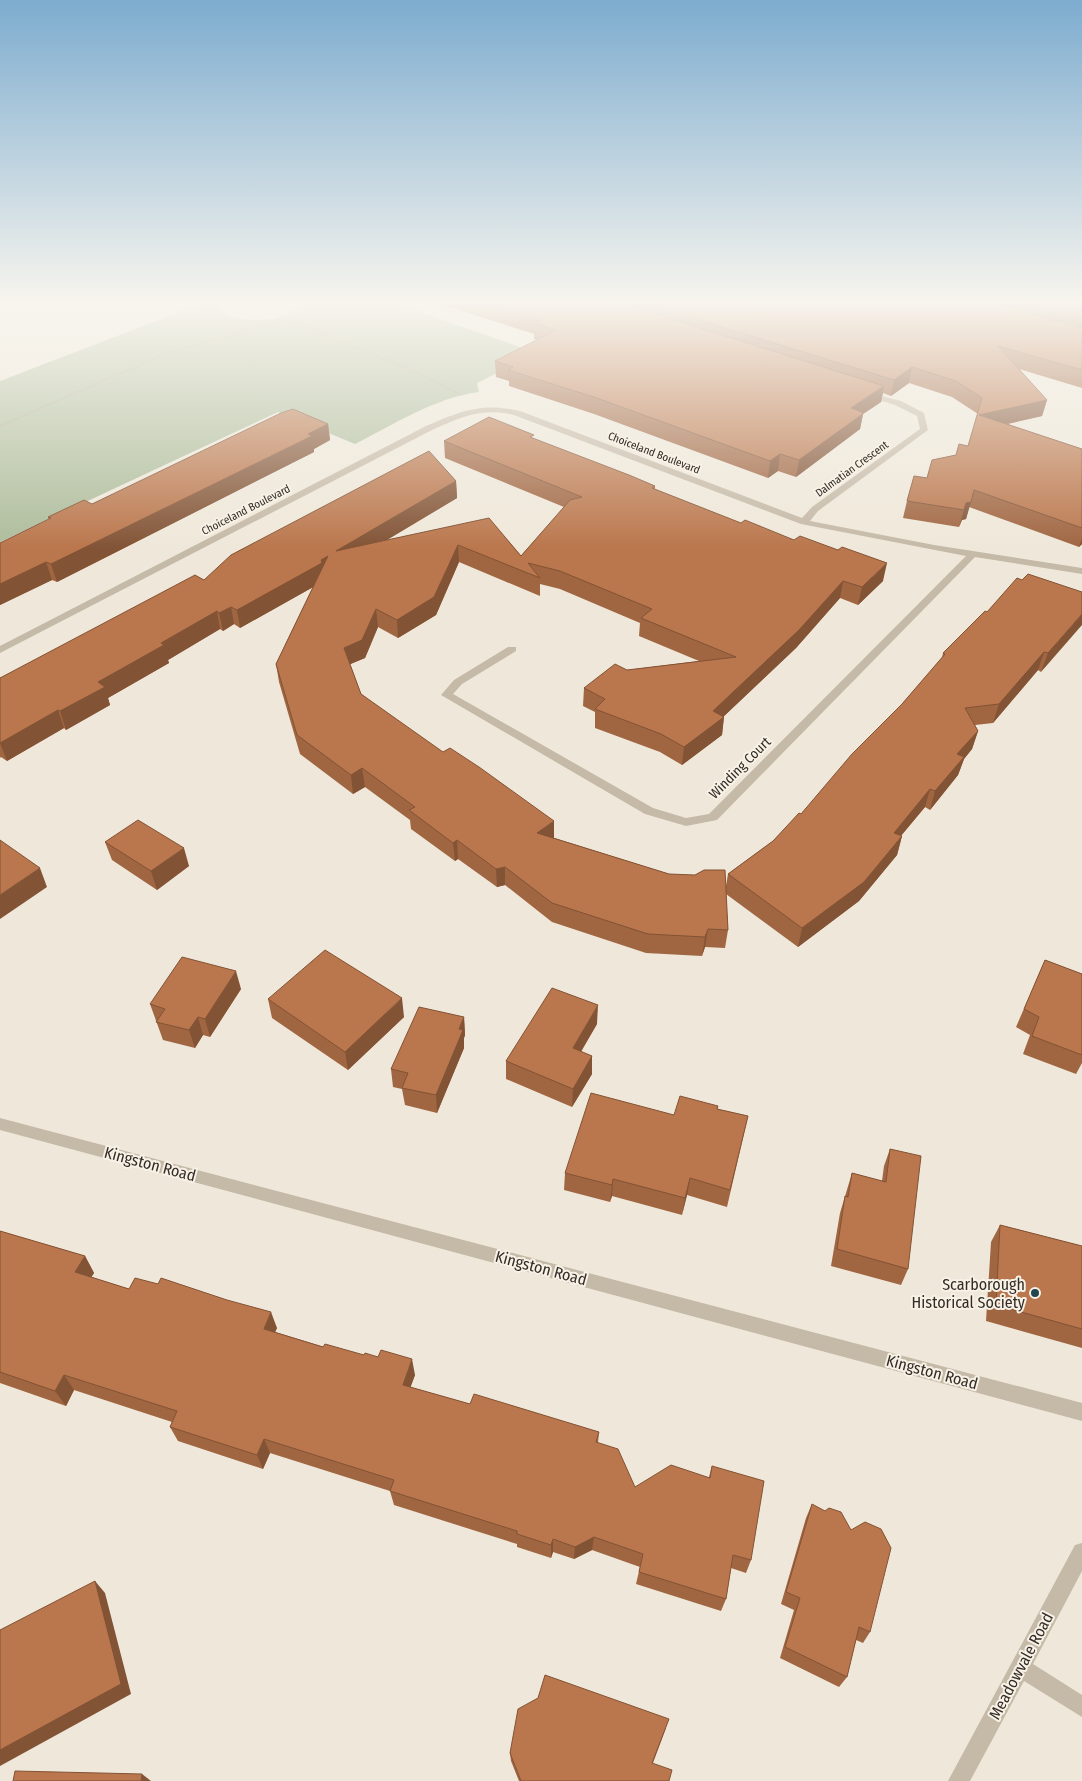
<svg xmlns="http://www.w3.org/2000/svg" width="1082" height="1781" viewBox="0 0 1082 1781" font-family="'Fira Sans Condensed',sans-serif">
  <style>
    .green { fill: #adbc9b }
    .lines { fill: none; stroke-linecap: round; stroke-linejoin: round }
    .path { stroke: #b1a392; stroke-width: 2; stroke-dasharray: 1 1; stroke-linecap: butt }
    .minor { fill: #c5b9a7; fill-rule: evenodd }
    .wall { fill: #a06541 }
    .shaded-wall { fill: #825335 }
    .building { fill: #ba764c; stroke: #825335 }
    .poi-dot { fill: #214650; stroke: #f7f1e6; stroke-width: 2 }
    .labels { text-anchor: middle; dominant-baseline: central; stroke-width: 4; stroke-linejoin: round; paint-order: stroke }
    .far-street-label { font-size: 11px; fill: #332c27; stroke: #f7f1e6 }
    .street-label { font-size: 14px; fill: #332c27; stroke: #f7f1e6 }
    .near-street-label { font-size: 16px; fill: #332c27; stroke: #f7f1e6 }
    .near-poi-label { font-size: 16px; fill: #332c27; stroke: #f7f1e6; text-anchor: end }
  </style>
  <rect width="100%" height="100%" fill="#efe8da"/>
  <path class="green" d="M208,301L217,303V309C232,325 295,324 303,301H410L401,305L537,353L477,383L479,392C434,398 395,424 355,444L278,412L0,542V381Z"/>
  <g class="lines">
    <g class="path">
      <polyline points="274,304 294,301"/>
      <polyline points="274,314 422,375 459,394"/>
      <polyline points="0,426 165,354 286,320"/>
    </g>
    <g class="minor">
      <polygon points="243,301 252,301 259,305 256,307"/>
      <path d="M862,391L901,401L924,413L928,430L818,511L810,521L934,545L1082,568V574L975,557L717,820L686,826L645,814L441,695L454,680L508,647H516V651L462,684L453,694L653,808L686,818L709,814L966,556L801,524L514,415C483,407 460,417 432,430L0,653V646L426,426C460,411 482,402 520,411L802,518L812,507L920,429L917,416L895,405L862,395Z"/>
      <polygon points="0,1118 1082,1403 1082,1421 0,1130"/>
      <polygon points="1082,1543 1082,1571 1033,1664 1082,1695 1082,1717 1024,1681 970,1781 948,1781 1075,1545"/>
    </g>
  </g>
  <g class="wall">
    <polygon points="431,301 1082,301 1082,388 1019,369 1047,400 1042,416 1008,424 1082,449 1082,544 1079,547 969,507 966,519 962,520 959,527 903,518 907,501 927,478 968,446 978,414 952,397 909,383 891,396 883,393 881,402 863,414 860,429 796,477 778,471 768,478 594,414 509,386 509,381 496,377 495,361 538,340 534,339 534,334"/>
    <polygon points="328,424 330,440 314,449 314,452 57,582 52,580 0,605 0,543 49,520 48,517 92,504"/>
    <polygon points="534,439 655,486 655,489 883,581 858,605 840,598 796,648 724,716 722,735 682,765 660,752 595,728 595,712 583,706 584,688 627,670 699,661 639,636 640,623 560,589 540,584 540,596 459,562 436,615 398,638 378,627 365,658 350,664 361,694 554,838 669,874 726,886 728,874 773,841 801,814 902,704 942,658 943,653 1022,580 1082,592 1041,672 1038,670 993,723 975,725 978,731 972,749 964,759 958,775 930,810 925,807 901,836 902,836 897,855 859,901 798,947 726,894 728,930 725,948 705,947 702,956 646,953 552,922 505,885 497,887 458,859 455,861 411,829 410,820 365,787 353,794 300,754 279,682 276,664 313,587 240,628 234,624 223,631 220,629 168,660 169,663 108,698 110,705 66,730 64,728 7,761 1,757 0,758 0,678 204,580 456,481 457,498 387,540 489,518 521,556 564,507 445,458 444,441"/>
    <polygon points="105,842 189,866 157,890 112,860"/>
    <polygon points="1045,960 1082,974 1082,1063 1076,1074 1023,1054 1030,1035 1016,1027"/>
    <polygon points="241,989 210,1037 203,1035 195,1048 163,1040 150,1004"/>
    <polygon points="268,999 404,1017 348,1070 272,1018"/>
    <polygon points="464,1017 465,1035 464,1038 464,1048 437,1113 405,1105 402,1089 393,1087 391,1069"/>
    <polygon points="597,1024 581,1052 592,1056 592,1074 572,1107 506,1079 506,1061"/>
    <polygon points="718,1106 717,1109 748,1116 727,1207 687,1195 682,1215 612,1196 610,1202 564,1190 565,1173 674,1115"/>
    <polygon points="890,1149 908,1269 901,1285 831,1266 840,1213 852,1173 882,1181 884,1166"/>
    <polygon points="1000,1225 1082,1246 1082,1348 986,1321 991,1242"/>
    <polygon points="0,1231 85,1256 94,1273 91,1277 129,1289 277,1328 275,1332 415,1375 410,1387 470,1404 599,1432 598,1443 635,1487 709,1477 712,1466 751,1560 746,1573 731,1568 726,1599 721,1611 636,1584 640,1567 592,1550 574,1559 553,1552 551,1558 517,1547 517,1544 394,1505 390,1491 270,1453 263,1469 178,1441 170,1427 172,1422 74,1390 66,1406 0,1383"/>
    <polygon points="812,1504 870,1632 863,1643 856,1640 847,1677 839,1687 780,1658 794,1610 781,1604 806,1518"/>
    <polygon points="666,1728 653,1763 669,1781 519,1781 511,1761 510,1753"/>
  </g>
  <g class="shaded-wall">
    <polygon points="912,367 909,383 891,396 894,380"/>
    <polygon points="884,386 881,402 863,414 860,429 796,477 799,460 851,408"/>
    <polygon points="1047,400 1042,416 975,431 979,415"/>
    <polygon points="328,424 330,440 314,449 314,452 57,582 51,564"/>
    <polygon points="780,454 778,471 768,478 770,461"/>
    <polygon points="456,481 457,498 338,569 336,551"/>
    <polygon points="971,502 966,519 962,520 959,527 966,503"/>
    <polygon points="1082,538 1082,544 1079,547"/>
    <polygon points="458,545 459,562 436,615 398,638 397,620"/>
    <polygon points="328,556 324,581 240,628 237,610"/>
    <polygon points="46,562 52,580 0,605 0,584"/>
    <polygon points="887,563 883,581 858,605 862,587"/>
    <polygon points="843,581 840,598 796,648 720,720 724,717 722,735 682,765 684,747 713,711"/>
    <polygon points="231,607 234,624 223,631 219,613"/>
    <polygon points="376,609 378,627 365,658 346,666 344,648"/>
    <polygon points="217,611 220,629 168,660 169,663 108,698 110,705 66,730 60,711 98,682 161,643"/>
    <polygon points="1082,614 1082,625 1041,672 1048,653"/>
    <polygon points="1044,652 1038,670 993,723 999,704"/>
    <polygon points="58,710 64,728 7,761 0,743"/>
    <polygon points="978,731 972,749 964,759 958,775 930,810 935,791 957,754"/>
    <polygon points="362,768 365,787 353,794 351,775"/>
    <polygon points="930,789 925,807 888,851 894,833"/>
    <polygon points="554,821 554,840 537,833"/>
    <polygon points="902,836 897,855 859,901 798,947 802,928"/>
    <polygon points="457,840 458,859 455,861 453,843"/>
    <polygon points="184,848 189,866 157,890 151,871"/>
    <polygon points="505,867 505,885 497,887 496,869"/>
    <polygon points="40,868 47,887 0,919 0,895"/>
    <polygon points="708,929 705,947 702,956 705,937"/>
    <polygon points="236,971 241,989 210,1037 205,1019"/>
    <polygon points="402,998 404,1017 348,1070 345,1052"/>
    <polygon points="598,1005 597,1024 572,1066 573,1048"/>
    <polygon points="198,1017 203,1035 195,1048 189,1030"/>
    <polygon points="464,1017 465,1035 464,1038 464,1048 437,1113 436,1095"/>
    <polygon points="592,1056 592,1074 572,1107 573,1089"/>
    <polygon points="690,1178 687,1195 682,1215 685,1198"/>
    <polygon points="613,1179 612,1196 610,1202 612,1185"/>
    <polygon points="85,1256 94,1273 84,1289 75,1272"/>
    <polygon points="271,1312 277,1328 269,1345 264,1329"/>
    <polygon points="412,1359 415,1375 406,1400 403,1385"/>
    <polygon points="64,1375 74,1390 66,1406 55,1391"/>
    <polygon points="264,1439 270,1453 263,1469 257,1455"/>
    <polygon points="594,1537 592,1550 574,1559 575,1547"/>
    <polygon points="553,1539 553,1552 551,1558 551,1545"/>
    <polygon points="95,1581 105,1593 131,1694 0,1766 0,1750"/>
    <polygon points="142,1774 151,1781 141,1781"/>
  </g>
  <g class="building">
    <polygon points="478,301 614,301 884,386 851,408 864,413 799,460 780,454 770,461 594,397 508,370 513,367 495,361 556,330 534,323 540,320"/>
    <polygon points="638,301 986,301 1082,328 1082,370 998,346 1047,400 979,415 1082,449 1082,528 974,490 971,502 966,503 964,510 907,501 914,476 927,478 932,460 956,455 959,444 968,446 982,398 956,381 912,367 894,380"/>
    <polygon points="1009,301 1082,301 1082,320"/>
    <polygon points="293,409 328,424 308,434 312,436 51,564 46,562 0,584 0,543 51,518 48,517 84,500 92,504 281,413"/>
    <polygon points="489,417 534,435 530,437 629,475 655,486 652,488 741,523 745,520 794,540 800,536 838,550 842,547 887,563 862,587 843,581 799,630 713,711 724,717 684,747 661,734 595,709 605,699 584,688 615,664 627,670 736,657 641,618 652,609 560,571 528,563 540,578 458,545 434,597 397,620 376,609 362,640 344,648 361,694 443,752 450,748 479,767 554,821 537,833 669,874 695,875 704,870 725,870 728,930 708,929 705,937 648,934 552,903 505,867 496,869 457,840 453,843 409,810 415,807 362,768 351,775 297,735 276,664 328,556 321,560 322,563 237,610 231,607 219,613 217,611 161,643 164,645 98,682 105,687 60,711 58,710 0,743 0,678 195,575 204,580 231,555 429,451 456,481 336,551 489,518 521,556 570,500 582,497 444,441"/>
    <polygon points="1028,574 1082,592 1082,614 1048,653 1044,652 999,704 965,708 978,731 957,754 964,757 935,791 930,789 894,833 902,836 864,882 802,928 728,874 773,841 799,813 801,814 852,754 902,704 945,654 943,653 985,611 987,612 1017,578 1022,580"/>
    <polygon points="138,820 184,848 151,871 105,842"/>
    <polygon points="0,840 40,868 0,895"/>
    <polygon points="325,950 402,998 345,1052 268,999"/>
    <polygon points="182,957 236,971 205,1019 198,1017 189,1030 156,1022 165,1009 150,1004"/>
    <polygon points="1045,960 1082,974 1082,1055 1032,1036 1039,1017 1024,1009"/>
    <polygon points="552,988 598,1005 573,1048 592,1056 573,1089 506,1061"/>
    <polygon points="419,1007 464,1017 459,1029 463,1030 436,1095 402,1088 408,1073 391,1069"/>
    <polygon points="591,1093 674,1115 680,1096 718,1106 717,1109 748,1116 730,1190 690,1178 685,1198 613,1179 612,1185 565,1173"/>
    <polygon points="890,1149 921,1156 908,1269 837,1249 845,1196 848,1197 852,1173 886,1182"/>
    <polygon points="1000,1225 1082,1246 1082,1329 996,1305"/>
    <polygon points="0,1231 85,1256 75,1272 129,1289 135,1278 158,1284 161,1278 227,1300 271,1312 264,1329 323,1347 325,1344 364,1355 365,1353 378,1357 381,1350 412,1359 403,1385 470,1404 474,1394 599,1432 596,1442 618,1449 635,1487 671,1465 710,1478 712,1466 764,1481 751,1560 733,1555 726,1599 639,1572 643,1554 594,1537 575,1547 553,1539 551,1545 517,1534 517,1531 390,1491 394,1480 264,1439 257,1455 170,1427 177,1411 64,1375 55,1391 0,1372"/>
    <polygon points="812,1504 825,1511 829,1508 841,1512 851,1530 865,1522 881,1529 891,1548 870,1632 859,1627 847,1677 785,1647 800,1598 786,1592"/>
    <polygon points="95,1581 121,1684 0,1750 0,1630"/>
    <polygon points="545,1675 669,1719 652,1763 672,1770 669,1781 521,1781 510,1753 518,1709 538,1698"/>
    <polygon points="15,1771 142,1774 141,1781 13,1781"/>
  </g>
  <linearGradient id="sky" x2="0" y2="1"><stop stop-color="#7daccf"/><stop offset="0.55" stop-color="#f8f5ee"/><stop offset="1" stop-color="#f8f5ee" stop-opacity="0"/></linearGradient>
  <rect width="1082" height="550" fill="url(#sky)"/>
  <circle class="poi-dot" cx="1035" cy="1293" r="5"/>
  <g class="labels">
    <g class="far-street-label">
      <text transform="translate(654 453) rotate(21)">Choiceland Boulevard</text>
      <text transform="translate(852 469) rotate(-36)">Dalmatian Crescent</text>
      <text transform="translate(246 510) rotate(-27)">Choiceland Boulevard</text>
    </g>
    <g class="street-label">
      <text transform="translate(740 768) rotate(-45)">Winding Court</text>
    </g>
    <g class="near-street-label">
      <text transform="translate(150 1164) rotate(15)">Kingston Road</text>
      <text transform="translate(541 1268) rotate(15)">Kingston Road</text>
      <text transform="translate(932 1372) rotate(15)">Kingston Road</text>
      <text transform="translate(1021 1666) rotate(-62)">Meadowvale Road</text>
    </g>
    <g class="near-poi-label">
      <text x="1025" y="1284">Scarborough<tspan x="1025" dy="18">Historical Society</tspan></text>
    </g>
  </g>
</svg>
